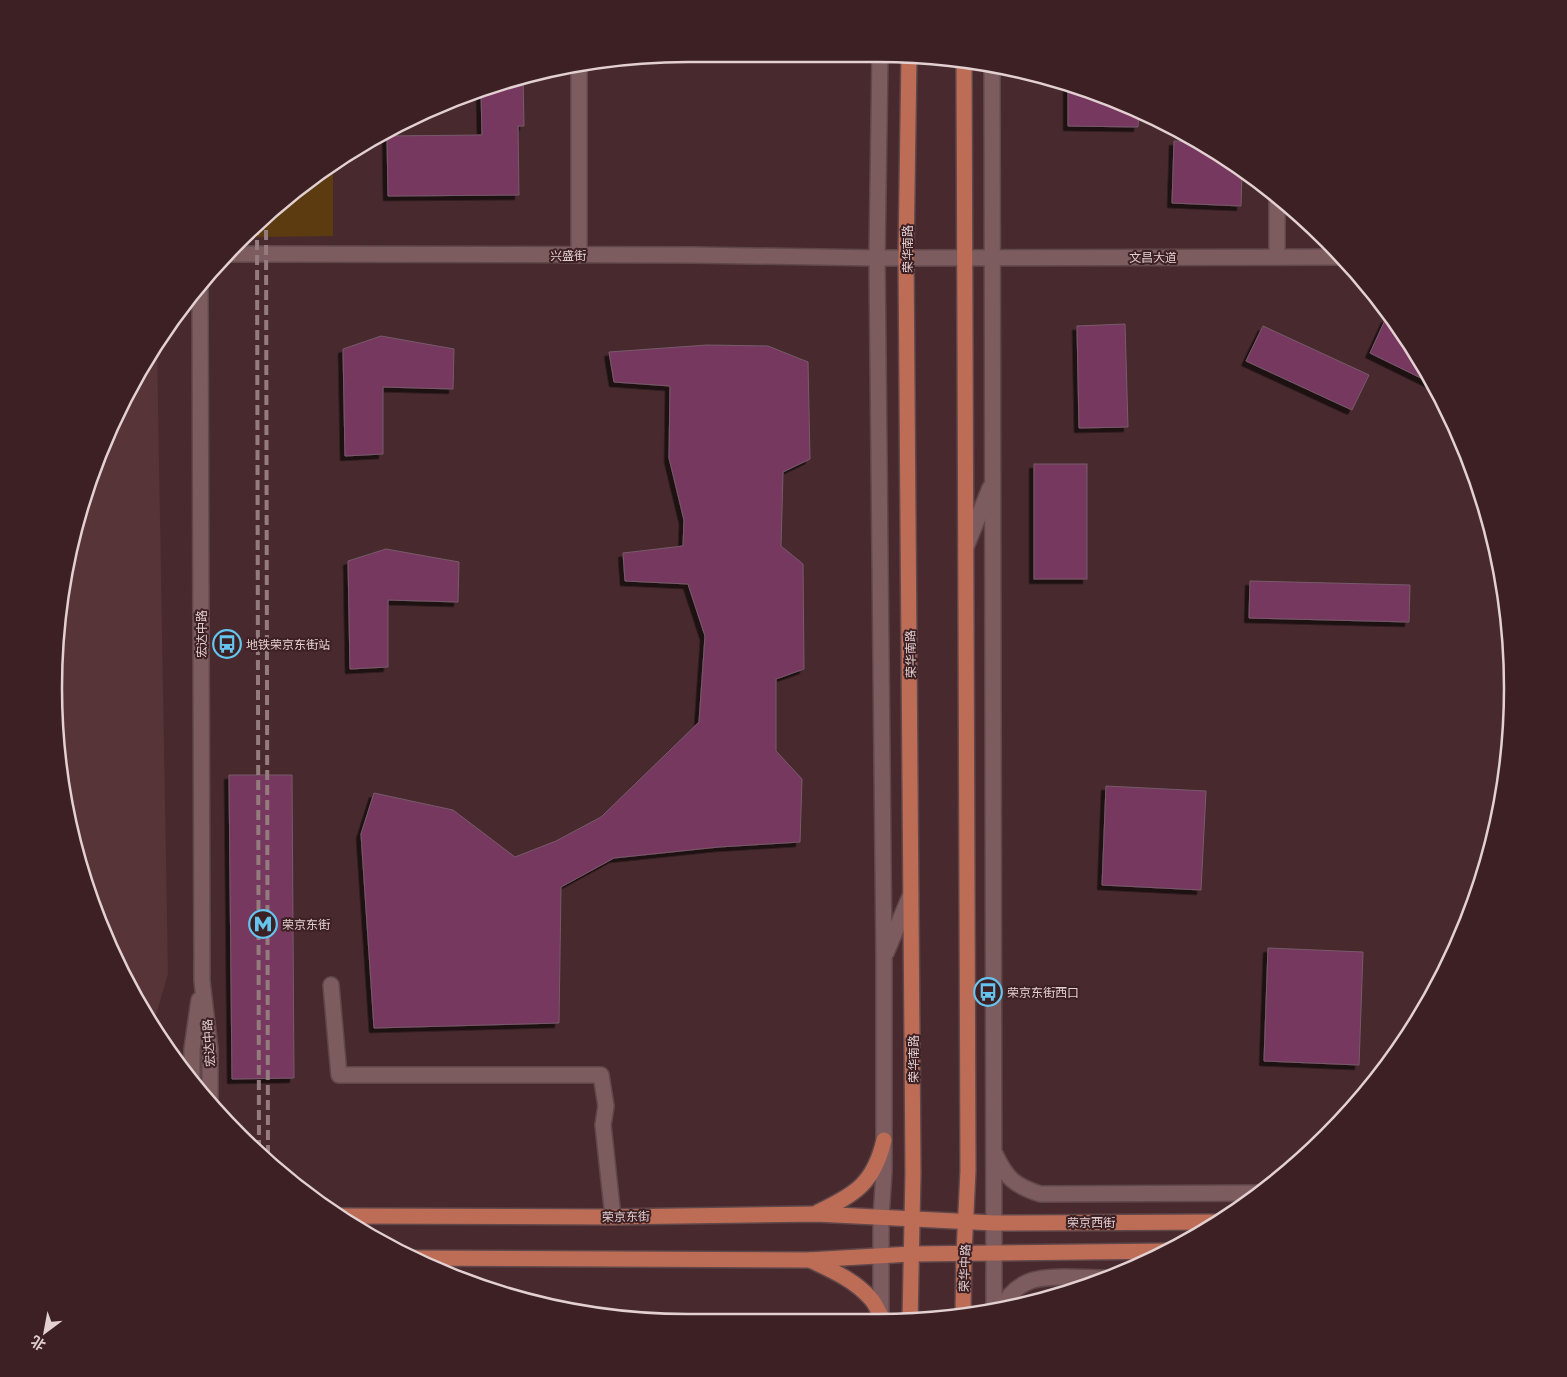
<svg xmlns="http://www.w3.org/2000/svg" width="1567" height="1377" viewBox="0 0 1567 1377" font-family="Barlow,'Noto Sans SC',sans-serif">
  <style>
    .built { fill: #573438 }
    .green { fill: #5c3b10 }
    .building { fill: #76375e; stroke: #775b6b; filter: url(#shadow) }
    .lines { fill: none; stroke-linecap: round; stroke-linejoin: round }
    .minor-casing { stroke: #60474a; stroke-width: 18 }
    .major-casing { stroke: #60474a; stroke-width: 18 }
    .minor { stroke: #7d5c5f; stroke-width: 15 }
    .major { stroke: #bd6d56; stroke-width: 15 }
    .rail { stroke: #947b7e; stroke-width: 4; stroke-dasharray: 10 5; stroke-linecap: butt }
    .labels { text-anchor: middle; dominant-baseline: central; stroke-width: 4; stroke-linejoin: round; paint-order: stroke }
    .street-label { font-size: 12px; fill: #e3d0d1; stroke: #3d2024 }
    .poi-label { font-size: 12px; fill: #e3d0d1; stroke: #3d2024; text-anchor: start }
    .rim { fill: none; stroke: #e3d0d1; stroke-width: 2.5 }
  </style>
  <defs>
    <filter id="shadow"><feDropShadow dx="-4.5" dy="4.5" stdDeviation="0" flood-color="#0009"/></filter>
  </defs>
  <rect width="100%" height="100%" fill="#482a2e"/>
  <polygon class="built" points="157,350 168,974 154,1021 154,1028 139,1006 75,853 55,730 66,565 102,445"/>
  <polygon class="green" points="333,169 333,236 249,237 248,235 270,211"/>
  <g class="building">
    <polygon points="523,76 524,126 518,126 519,195 388,196 387,136 482,135 481,92"/>
    <polygon points="1068,86 1121,102 1139,111 1138,127 1068,126"/>
    <polygon points="1174,141 1200,142 1242,172 1241,206 1172,203"/>
    <polygon points="1386,318 1395,323 1433,384 1370,353"/>
    <polygon points="1125,324 1128,427 1079,428 1077,326"/>
    <polygon points="1263,326 1369,375 1352,410 1246,361"/>
    <polygon points="381,336 454,349 453,389 383,387 383,454 345,456 343,349"/>
    <polygon points="707,345 768,346 808,362 810,459 783,472 781,546 803,564 804,669 776,679 776,751 802,779 800,842 719,847 614,858 561,887 559,1023 374,1028 361,834 374,793 453,810 515,857 556,841 601,817 699,722 705,636 688,584 625,581 623,553 683,546 684,520 669,458 670,386 614,382 609,352"/>
    <rect x="1034" y="464" width="53" height="115"/>
    <polygon points="386,549 459,562 458,602 388,600 388,667 350,669 348,561"/>
    <polygon points="1250,581 1410,585 1409,622 1249,618"/>
    <polygon points="229,775 292,775 294,1078 232,1079"/>
    <polygon points="1106,786 1206,791 1201,890 1102,885"/>
    <polygon points="1268,948 1363,952 1359,1065 1264,1061"/>
  </g>
  <g class="lines">
    <defs>
      <g id="minor">
        <polyline points="880,55 877,258 884,959 884,1172 881,1217 881,1321"/>
        <polyline points="992,65 994,1310"/>
        <polyline points="579,68 579,255"/>
        <polyline points="1277,197 1277,256"/>
        <polyline points="230,254 694,255 877,258 1340,257"/>
        <polyline points="200,286 202,981 210,1049 210,1106"/>
        <polyline points="966,547 990,488"/>
        <polyline points="886,953 911,894"/>
        <polyline points="331,985 339,1075 601,1075 606,1106 603,1125 613,1217"/>
        <polyline points="192,1080 192,1049 199,1000"/>
        <path d="M995,1154C1007,1179 1014,1185 1040,1194L1263,1193"/>
        <path d="M1001,1309C1007,1297 1016,1287 1028,1282C1044,1274 1086,1278 1105,1278"/>
      </g>
      <g id="major">
        <polyline points="909,55 906,258 913,1172 910,1322"/>
        <path d="M818,1212C856,1194 874,1183 884,1140"/>
        <polyline points="340,1216 613,1217 816,1214 994,1223 1217,1222"/>
        <polyline points="408,1258 808,1260 911,1254 1170,1251"/>
        <path d="M810,1260C831,1270 855,1280 871,1299C875,1303 878,1311 881,1316"/>
        <polyline points="963,1315 964,1253 968,1171 964,61"/>
      </g>
    </defs>
    <use href="#minor" class="minor-casing"/>
    <use href="#major" class="major-casing"/>
    <use href="#minor" class="minor"/>
    <use href="#major" class="major"/>
    <g class="rail">
      <polyline points="266,215 268,1160"/>
      <polyline points="257,225 259,1152"/>
    </g>
  </g>
  <defs>
    <symbol id="bus-ring" viewBox="-11 -11 22 22"><circle r="9.5" fill="#3d2024" stroke="#65c5ee" stroke-width="1.5"/><path d="M-5-6H5V4H4V6H2V4H-2V6H-4V4H-5ZM-3.5-4V0h7V-4ZM-3.5 1.2v1.5H-2V1.2ZM2 1.2v1.5H3.5V1.2Z" fill="#65c5ee"/></symbol>
    <symbol id="metro-ring" viewBox="-11 -11 22 22"><circle r="9.5" fill="#3d2024" stroke="#65c5ee" stroke-width="1.5"/><path d="M-5.5 5V-5H-3L0 0L3-5H5.5V5H3V-.5L0 4L-3-.5V5Z" fill="#65c5ee"/></symbol>
  </defs>
  <g fill-rule="evenodd">
    <use href="#bus-ring" x="211" y="628" width="32" height="32"/>
    <use href="#metro-ring" x="247" y="908" width="32" height="32"/>
    <use href="#bus-ring" x="972" y="976" width="32" height="32"/>
  </g>
  <g class="labels">
    <g class="street-label">
      <text transform="translate(907 249) rotate(-90)">荣华南路</text>
      <text x="568" y="255">兴盛街</text>
      <text x="1153" y="257">文昌大道</text>
      <text transform="translate(201 634) rotate(-90)">宏达中路</text>
      <text transform="translate(910 654) rotate(-91)">荣华南路</text>
      <text transform="translate(208 1043) rotate(-94)">宏达中路</text>
      <text transform="translate(913 1059) rotate(-90)">荣华南路</text>
      <text transform="translate(626 1216) rotate(-1)">荣京东街</text>
      <text x="1091" y="1222">荣京西街</text>
      <text transform="translate(964 1268) rotate(-88)">荣华中路</text>
    </g>
    <g class="poi-label">
      <text x="246" y="644">地铁荣京东街站</text>
      <text x="282" y="924">荣京东街</text>
      <text x="1007" y="992">荣京东街西口</text>
    </g>
  </g>
  <path d="M0 0H1567V1377H0ZM688 62H878A626 626 0 0 1 1504 688V688A626 626 0 0 1 878 1314H688A626 626 0 0 1 62 688V688A626 626 0 0 1 688 62Z" fill="#3d2024" fill-rule="evenodd"/>
  <path class="rim" d="M688 62H878A626 626 0 0 1 1504 688V688A626 626 0 0 1 878 1314H688A626 626 0 0 1 62 688V688A626 626 0 0 1 688 62Z"/>
  <g transform="translate(45 1332) rotate(212)" stroke="#3d2024" stroke-width="4" paint-order="stroke">
  <path d="M0-4L9 19L0 12L-9 19Z" fill="#e3d0d1"/>
  <text y="-8" font-size="14" font-weight="bold" text-anchor="middle" fill="#e3d0d1">北</text>
  </g>
</svg>
